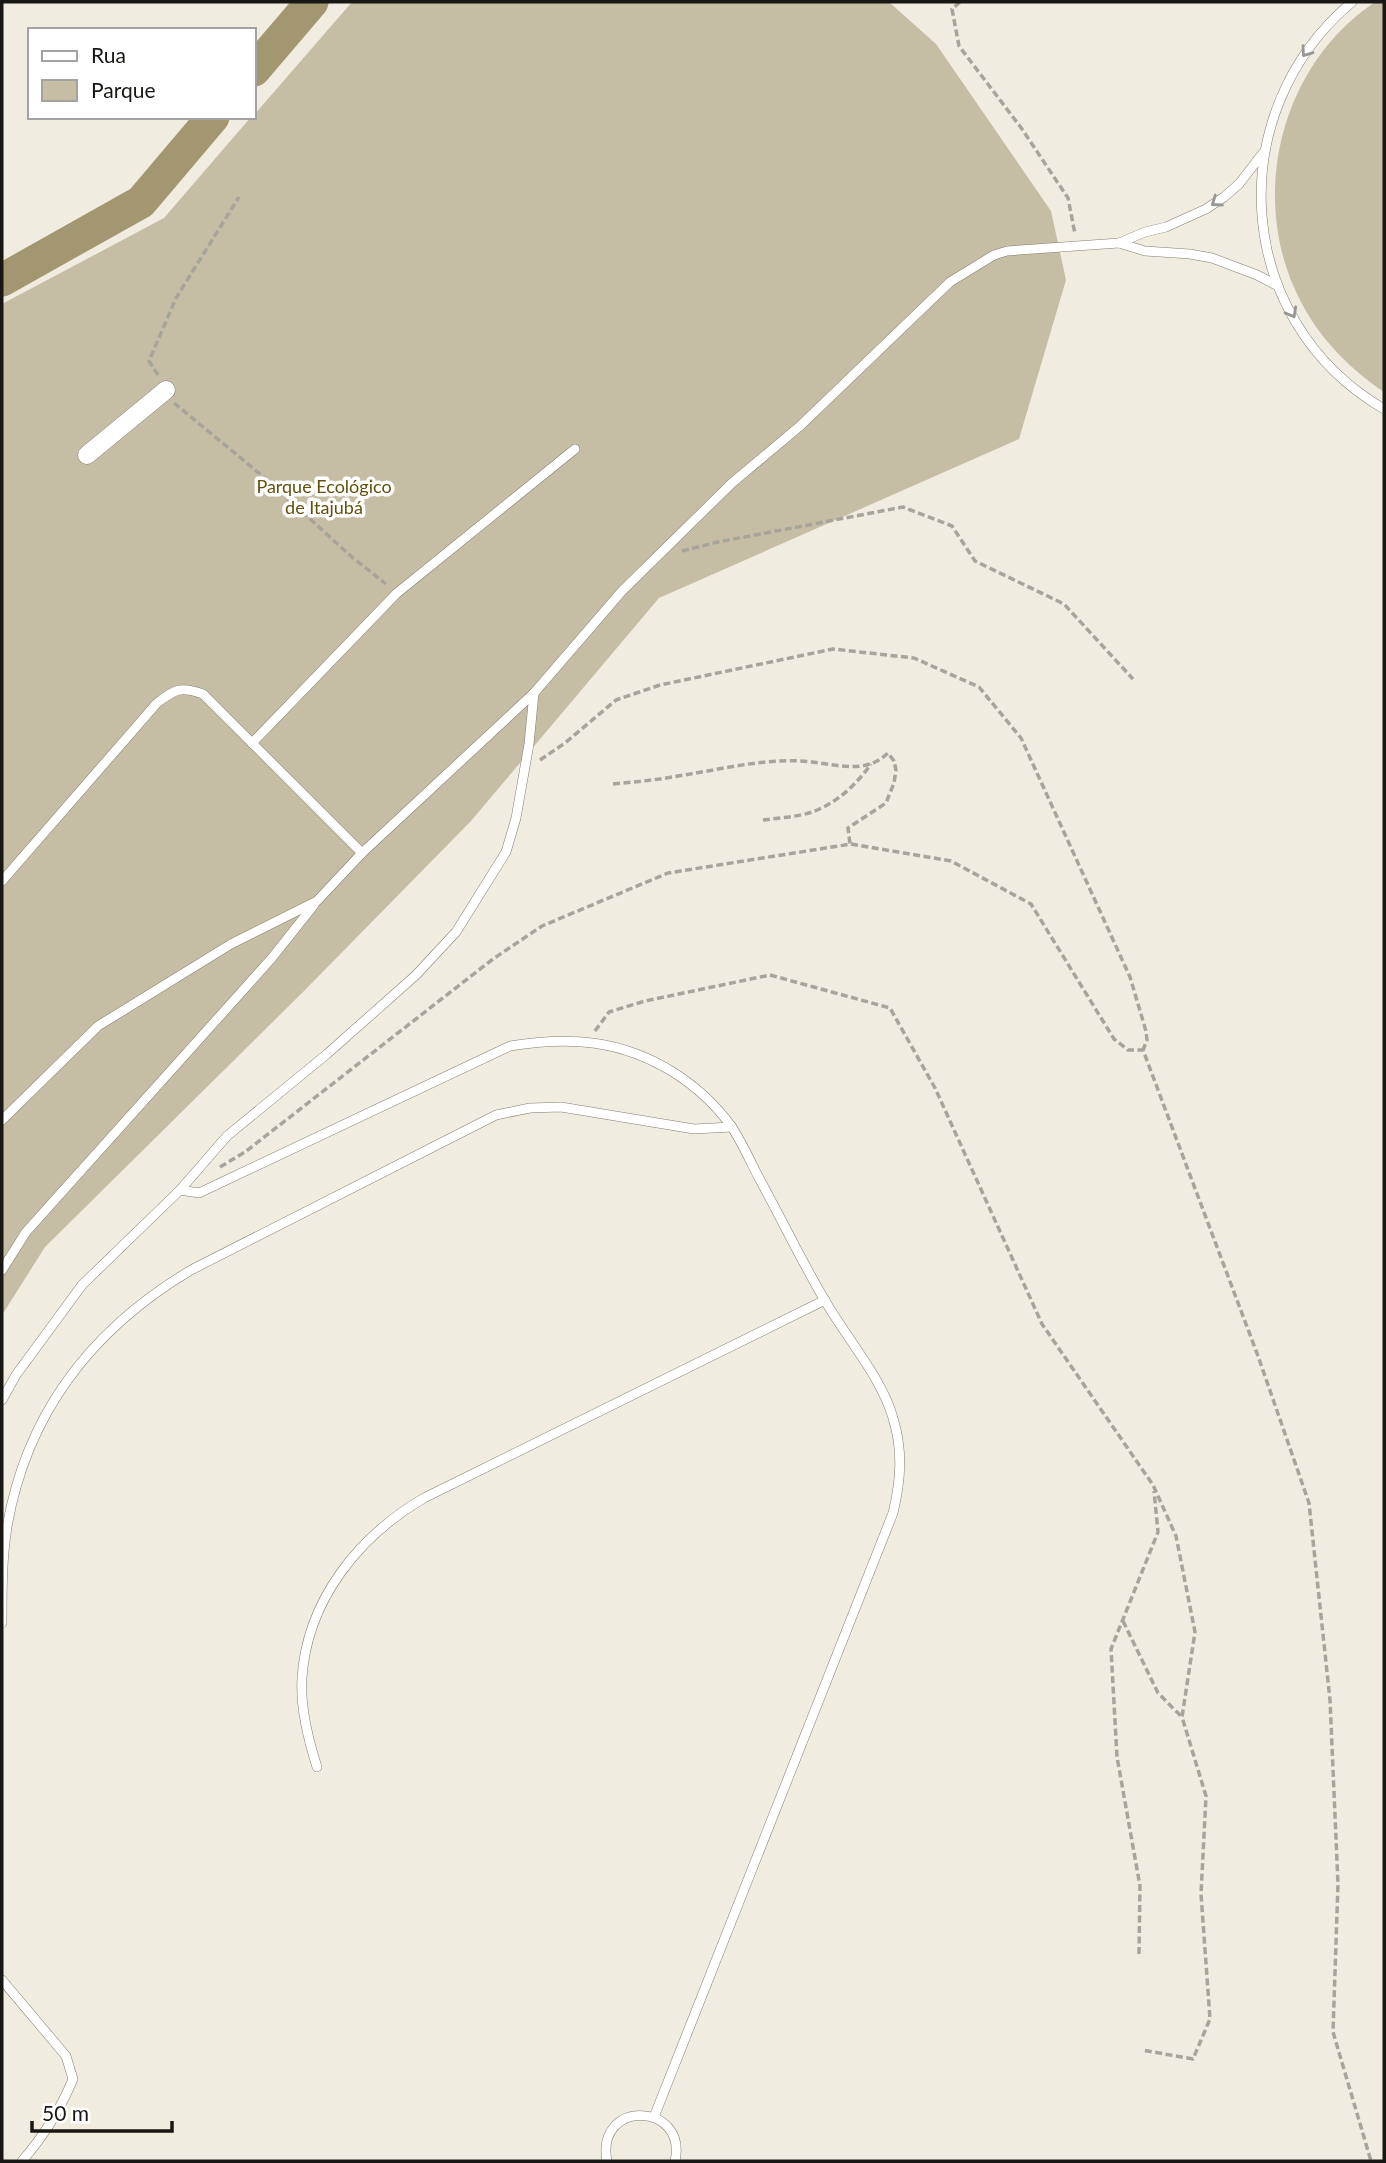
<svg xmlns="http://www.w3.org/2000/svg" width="1386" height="2163" viewBox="0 0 1386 2163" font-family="Lato,sans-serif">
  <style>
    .green { fill: #c5bea5 }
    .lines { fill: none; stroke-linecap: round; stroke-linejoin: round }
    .river { stroke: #a29771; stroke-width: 33 }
    .service-casing { stroke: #807d71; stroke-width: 10 }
    .minor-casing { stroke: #807d71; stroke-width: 19 }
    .path { stroke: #a7a49a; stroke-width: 3.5; stroke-dasharray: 7 3.5; stroke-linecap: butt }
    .service { stroke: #fff; stroke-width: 9 }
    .minor { stroke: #fff; stroke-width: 18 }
    .oneway { stroke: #979795 }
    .labels { text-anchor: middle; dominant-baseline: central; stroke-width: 7; stroke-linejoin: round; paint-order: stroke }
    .park-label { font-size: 18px; fill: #62510c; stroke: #fff }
  </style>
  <rect width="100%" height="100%" fill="#f0ecdf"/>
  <g class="green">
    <polygon points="352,2 889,2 936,44 1051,211 1066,280 1019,439 659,598 471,821 303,992 45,1247 2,1315 2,304 164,218 251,117 254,117 254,115"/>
    <path d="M1375,2H1384V392C1350,369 1322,341 1302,304C1247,202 1278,67 1375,2Z"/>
  </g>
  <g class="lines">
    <g class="river">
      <polyline points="254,70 312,2"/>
      <polyline points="2,280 141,202 213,117"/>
    </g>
    <defs>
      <g id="service">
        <path d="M1352,2C1220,113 1233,321 1384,409"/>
        <polyline points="1119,243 1145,251 1190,254 1212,258 1257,275 1278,286"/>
        <polyline points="252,743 397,593 575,449"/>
        <path d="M2,881L157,703C175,689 181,686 203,694L362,853"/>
        <polyline points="2,1120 98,1026 231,944 317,901 362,853 534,693"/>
        <path d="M180,1190L199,1193L510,1046C570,1036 621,1040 673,1072C695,1086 716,1105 731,1126C742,1142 750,1161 759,1178C781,1218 801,1260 824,1299C845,1336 882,1378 893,1418C903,1450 901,1480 893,1513L654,2117"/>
        <polyline points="2,1270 26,1232 271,959 314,905"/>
        <polyline points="2,1400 16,1375 82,1285 180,1190 227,1136 327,1054 416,975 456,932 506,852 516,818 529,744 534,693 622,591 732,483 800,426 950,282 994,255 1007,251 1119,243 1145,232 1166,227 1206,209 1224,197 1239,184 1263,153"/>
        <path d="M2,1623C2,1591 2,1558 7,1527C27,1412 92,1329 191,1270L496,1115L530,1108L561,1107L694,1129L732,1127"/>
        <path d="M317,1767C308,1739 300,1708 302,1678C307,1600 359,1536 424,1498L825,1300"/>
        <path d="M2,1980L66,2056L73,2079C61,2108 43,2137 22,2161"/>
        <path d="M607,2161C595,2099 688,2102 675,2161"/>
      </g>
      <polyline id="minor" points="87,455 166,390"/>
    </defs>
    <use href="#service" class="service-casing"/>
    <use href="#minor" class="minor-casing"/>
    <g class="path">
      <polyline points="960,2 952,9 959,46 1022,129 1068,198 1075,234"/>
      <polyline points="158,375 149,361 176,298 239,197"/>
      <polyline points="174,403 265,478 353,558 386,584"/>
      <polyline points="682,551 718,542 903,507 952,526 975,561 1064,604 1133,679"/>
      <polyline points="540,760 565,743 616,700 660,685 833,649 914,658 979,687 1021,738 1130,977 1146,1031 1147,1040 1143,1050"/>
      <path d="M613,784C635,782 656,780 678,776C718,770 759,759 801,761C831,762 863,777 888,753L894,761L896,770L894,783L886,803L848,828L850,844"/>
      <path d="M763,820C778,818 797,817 812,812C837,803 856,785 871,764"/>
      <polyline points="595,1031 609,1012 645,1001 770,975 890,1008 935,1088 1042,1324 1153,1485 1176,1536 1195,1632 1182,1717 1206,1796 1201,1894 1210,2019 1193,2059 1142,2050"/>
      <polyline points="220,1167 245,1152 493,959 542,926 668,873 851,844 951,861 1031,904 1114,1039 1128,1050 1143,1050 1258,1356 1309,1503 1330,1700 1338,1884 1333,2032 1371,2161"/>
      <polyline points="1123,1621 1158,1693 1182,1717"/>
      <polyline points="1139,1954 1140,1886 1117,1757 1111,1649 1158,1532 1154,1491"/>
    </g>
    <use href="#service" class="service"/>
    <use href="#minor" class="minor"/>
  </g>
  <defs><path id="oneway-chevron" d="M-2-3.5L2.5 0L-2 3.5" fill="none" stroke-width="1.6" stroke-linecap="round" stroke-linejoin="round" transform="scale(1.75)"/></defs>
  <g class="oneway">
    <use href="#oneway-chevron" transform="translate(1306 52) rotate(125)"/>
    <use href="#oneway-chevron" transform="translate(1216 202) rotate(145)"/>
    <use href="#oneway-chevron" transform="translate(1292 313) rotate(61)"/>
  </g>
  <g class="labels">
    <g class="park-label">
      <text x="324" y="486">Parque Ecológico<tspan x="324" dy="21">de Itajubá</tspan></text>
    </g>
  </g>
  <rect width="1386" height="2163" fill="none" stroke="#181713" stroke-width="7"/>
  <rect x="28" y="28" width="228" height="91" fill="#ffffff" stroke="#a3a2a1" stroke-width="2"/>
  <rect x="42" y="51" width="35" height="10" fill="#ffffff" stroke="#a3a2a1" stroke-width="2"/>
  <text x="91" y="63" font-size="21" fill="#181713">Rua</text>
  <rect x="42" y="80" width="35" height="21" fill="#c5bea5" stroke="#a3a2a1" stroke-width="2"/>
  <text x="91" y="98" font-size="21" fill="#181713">Parque</text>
  <path d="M32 2121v10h140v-10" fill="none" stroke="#181713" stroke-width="3.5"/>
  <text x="42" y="2121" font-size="21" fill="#181713" stroke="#ffffff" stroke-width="5" paint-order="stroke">50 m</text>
</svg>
